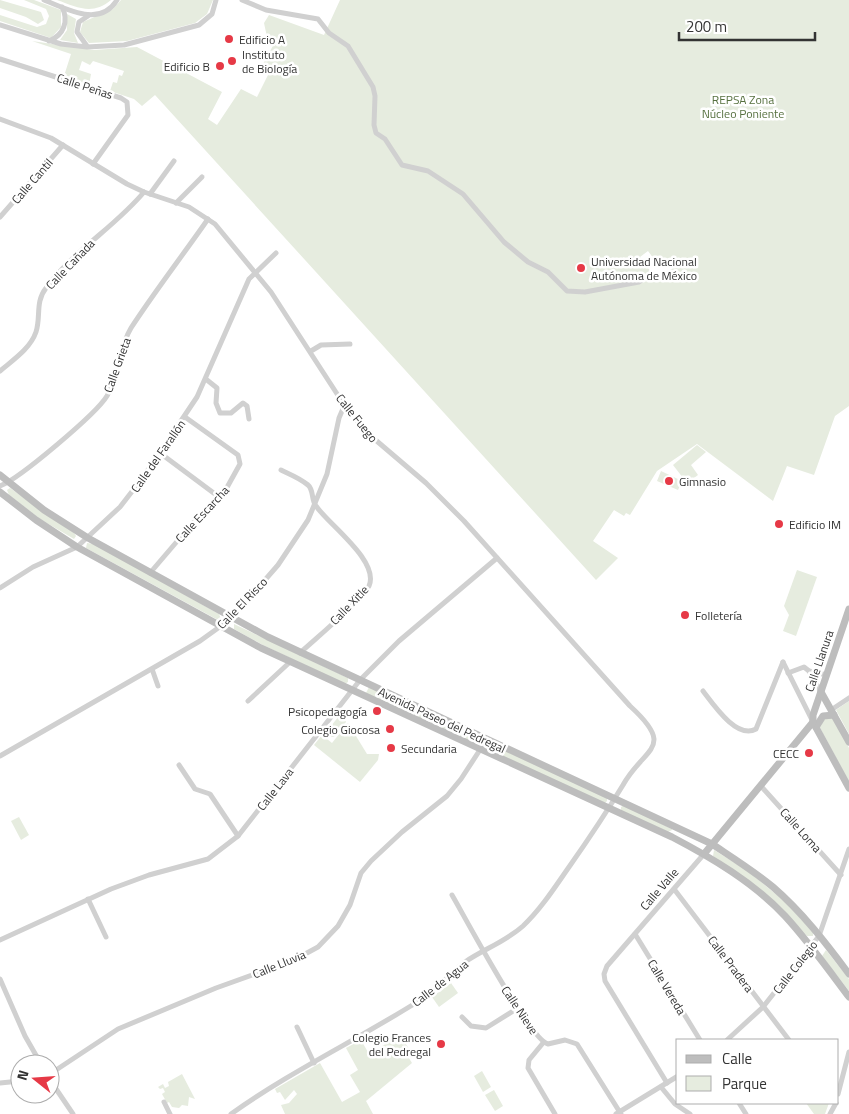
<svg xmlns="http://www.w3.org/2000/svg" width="849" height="1114" viewBox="0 0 849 1114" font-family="'Titillium Web',sans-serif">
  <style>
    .green { fill: #e6ecdf; fill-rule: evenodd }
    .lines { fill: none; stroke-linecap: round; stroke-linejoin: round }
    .street { stroke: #d0d0d0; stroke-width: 5 }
    .secondary { stroke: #bdbdbd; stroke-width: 7 }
    .poi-dot { fill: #e63946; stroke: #fff; stroke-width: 2 }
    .labels { text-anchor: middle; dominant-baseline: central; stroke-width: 5; stroke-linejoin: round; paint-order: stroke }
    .poi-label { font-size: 12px; fill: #333; stroke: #fff; text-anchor: start }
    .street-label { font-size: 12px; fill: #333; stroke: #fff }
    .park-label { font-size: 12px; fill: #56703f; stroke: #fff }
  </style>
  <rect width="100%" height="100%" fill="#fff"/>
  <g class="green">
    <polygon points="0,0 41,12 44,20 38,24 26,17 0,8"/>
    <polygon points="24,0 34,0 61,10 61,27 51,38 0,21 0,15 37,27 46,24 49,16 46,9"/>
    <path d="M57,0H111C92,16 77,7 57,0Z"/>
    <polygon points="121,0 213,0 207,14 195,23 127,41 89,43 80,32 83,22 113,9"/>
    <path d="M340,0H849V406L835,416L814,475L787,466L773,501L697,444L657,471L630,515L626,513L624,516L614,510L593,541L618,558L596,580L155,95L142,106L134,99L110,91L113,82L117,83L119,75L122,76L124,71L93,61L90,65L82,61L79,70L91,74L89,85L64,76L71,54L32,41L94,50L137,47L222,92L208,119L217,125L241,89L257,97L269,73L267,66L263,64L275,42L267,37L264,23L269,15L324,35ZM648,251L654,259L659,256L664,262L668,260L673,268L662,276L659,273L654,276L640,257Z"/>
    <polygon points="67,14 76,19 74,33 78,43 60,40 67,30"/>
    <polygon points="697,445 706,452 691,465 698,475 687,483 673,465"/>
    <polygon points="661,471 682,481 678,490 657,481"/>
    <polygon points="10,488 74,533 76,536 74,539 40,519 9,495 7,490"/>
    <polygon points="87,543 94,544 219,614 221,619 218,620 86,548"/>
    <polygon points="797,570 817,577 796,636 783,631 789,615 784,606"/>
    <polygon points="234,624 348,678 348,682 345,684 263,645 234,629"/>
    <polygon points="369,687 478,738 479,742 476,744 366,693"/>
    <polygon points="849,701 849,734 836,710"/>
    <polygon points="339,716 344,717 346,722 334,737 330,737 327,731"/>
    <polygon points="832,716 849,748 849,782 818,724 822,720"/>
    <polygon points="348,723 367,754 379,754 378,760 360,782 314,745 322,735 332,743"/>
    <polygon points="491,744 607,798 607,801 605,803 487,749"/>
    <polygon points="624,805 672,829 672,830 668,832 621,811 621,807"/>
    <polygon points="19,817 29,835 21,840 11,821"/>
    <polygon points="714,850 748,871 784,901 813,932 813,936 807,936 713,856"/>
    <polygon points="826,950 849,979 849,991 822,956"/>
    <polygon points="451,983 458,993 439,1007 432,997"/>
    <polygon points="400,1035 411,1052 407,1055 412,1063 366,1101 373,1114 285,1114 281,1105 289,1103 297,1094 294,1090 285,1100 280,1092 277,1093 275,1089 320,1063 342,1102 360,1092 350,1075 358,1070 346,1048 361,1040 369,1054"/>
    <polygon points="482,1071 491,1087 483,1092 474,1076"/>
    <polygon points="182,1074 195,1099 189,1097 188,1106 182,1105 179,1108 172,1107 169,1102 167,1103 162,1094 165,1092 163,1088 160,1089 158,1087 163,1084 165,1088 169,1086 168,1082"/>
    <polygon points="494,1090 503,1106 495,1111 485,1095"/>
    <polygon points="806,1103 829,1103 825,1114 814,1114"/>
  </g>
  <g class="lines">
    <g class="street">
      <path d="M44,0C67,9 100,28 117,0"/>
      <polyline points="242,0 266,10 318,19 329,33 348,46 373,87 375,96 374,125 376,133 385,139 402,165 428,171 463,194 504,242 528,262 548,272 567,291 585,292 639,282 649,275"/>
      <polyline points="0,25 61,44 87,47 124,45 199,25 212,14 216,0"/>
      <path d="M49,41C64,35 69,21 62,7"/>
      <polyline points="87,46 77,32 79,22 88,16"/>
      <polyline points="0,59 121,98 127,102 128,115 93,164"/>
      <path d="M0,119L51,138L127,184L144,192L189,207L215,224L271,292L341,400L365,431L426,483L464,521L630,706C677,749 644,747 623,785C606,813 588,840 569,867C555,887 541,909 523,926C505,942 484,949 465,962C450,973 438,989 422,999C359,1039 291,1071 231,1114"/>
      <polyline points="150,194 174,161"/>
      <polyline points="176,203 202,177"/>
      <polyline points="0,217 63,145"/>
      <polyline points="311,351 321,345 350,344"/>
      <path d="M0,371C13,360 30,349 36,332C41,317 35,302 46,288C73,251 115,227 144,192"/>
      <polyline points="207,380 217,388 216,403 220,413 231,413 243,403 247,406 249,419"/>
      <polyline points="160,453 219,497"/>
      <path d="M281,470C289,474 300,478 308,485C314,490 311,500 316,506C328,524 380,561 369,586C362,600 314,640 300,653"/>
      <path d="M0,486C19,479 96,414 107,396C120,375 118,349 131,328C155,291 183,255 208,219"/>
      <polyline points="150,573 191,525 225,491 240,464 238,455 185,417"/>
      <polyline points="0,588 33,567 77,547 120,507 144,476 197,397 249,279 276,253"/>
      <polyline points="783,662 812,720"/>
      <polyline points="152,669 158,686"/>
      <polyline points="809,671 821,692"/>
      <polyline points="788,673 804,667 809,671 827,675"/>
      <path d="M703,691C713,704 737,740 756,729L783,662"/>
      <polyline points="248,701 290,662"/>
      <polyline points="831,710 849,698"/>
      <polyline points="0,756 200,641 232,618 278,565 308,520 327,474 339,418 345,404"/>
      <polyline points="179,765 195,789 210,794 238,836"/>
      <polyline points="760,785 841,875"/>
      <polyline points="674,889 789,1040"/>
      <path d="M452,895C466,919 530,1040 548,1044L565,1040L577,1044L621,1114"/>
      <polyline points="88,899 106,937"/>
      <polyline points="635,934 700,1040"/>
      <polyline points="0,940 111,889 149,875 208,859 238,836 360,680 399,641 497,558"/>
      <polyline points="0,979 25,1036 41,1064"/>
      <polyline points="462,1017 471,1026 486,1028 518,1008"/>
      <polyline points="297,1027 314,1063"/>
      <polyline points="727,1040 763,1007 819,936 849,849"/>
      <polyline points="543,1043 529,1060 528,1068 555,1114"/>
      <polyline points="50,1074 118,1029 216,988 294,960 318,947 338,926 350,905 361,873 371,861 402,832 447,796 461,779 487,739"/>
      <polyline points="50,1080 73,1114"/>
      <polyline points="0,1083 20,1081"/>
      <polyline points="667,1083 605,981 604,974 607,966 704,854"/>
      <polyline points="661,1087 675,1104 690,1114"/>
      <polyline points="838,1094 849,1052"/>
      <polyline points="164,1102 170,1114"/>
      <polyline points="739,1103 746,1114"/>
      <polyline points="616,1114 678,1076"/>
      <polyline points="830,1114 836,1103"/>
    </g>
    <g class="secondary">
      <path d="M0,475L44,510L88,538L268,637L712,844C733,858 754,871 773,887C802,912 826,943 849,974"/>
      <path d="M0,492L36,520L77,547L261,648L672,837C712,858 753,882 785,916C808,941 828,969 849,997"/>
      <polyline points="849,609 813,715 813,722 849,788"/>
      <polyline points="821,692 849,742"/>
      <polyline points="816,727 823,716 834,715"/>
      <polyline points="704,854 813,722"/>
    </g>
  </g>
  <g class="poi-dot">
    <circle cx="229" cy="39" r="5"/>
    <circle cx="232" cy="61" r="5"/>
    <circle cx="220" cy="66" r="5"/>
    <circle cx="581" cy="268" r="5"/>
    <circle cx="669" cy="481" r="5"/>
    <circle cx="779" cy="524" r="5"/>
    <circle cx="685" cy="615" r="5"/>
    <circle cx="377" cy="711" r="5"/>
    <circle cx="390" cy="729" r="5"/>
    <circle cx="391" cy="748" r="5"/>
    <circle cx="809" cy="753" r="5"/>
    <circle cx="441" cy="1044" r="5"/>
  </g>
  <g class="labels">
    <g class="poi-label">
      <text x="239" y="39">Edificio A</text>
      <text x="242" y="54">Instituto<tspan x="242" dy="14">de Biología</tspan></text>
      <text x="210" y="66" text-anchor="end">Edificio B</text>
      <text x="591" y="261">Universidad Nacional<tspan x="591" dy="14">Autónoma de México</tspan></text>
      <text x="679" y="481">Gimnasio</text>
      <text x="789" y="524">Edificio IM</text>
      <text x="695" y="615">Folletería</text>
      <text x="367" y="711" text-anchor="end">Psicopedagogía</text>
      <text x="380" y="729" text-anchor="end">Colegio Giocosa</text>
      <text x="401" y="748">Secundaria</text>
      <text x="799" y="753" text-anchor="end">CECC</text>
      <text x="431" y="1037" text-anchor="end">Colegio Frances<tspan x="431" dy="14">del Pedregal</tspan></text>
    </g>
    <g class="street-label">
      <text transform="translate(85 86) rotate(18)">Calle Peñas</text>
      <text transform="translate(32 181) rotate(-49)">Calle Cantil</text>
      <text transform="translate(70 264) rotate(-46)">Calle Cañada</text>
      <text transform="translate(117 365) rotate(-70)">Calle Grieta</text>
      <text transform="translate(357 418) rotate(51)">Calle Fuego</text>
      <text transform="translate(158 456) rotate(-55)">Calle del Farallón</text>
      <text transform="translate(202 514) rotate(-47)">Calle Escarcha</text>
      <text transform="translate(242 603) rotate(-46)">Calle El Risco</text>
      <text transform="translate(349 605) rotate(-46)">Calle Xitle</text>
      <text transform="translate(819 661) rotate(-71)">Calle Llanura</text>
      <text transform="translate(442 720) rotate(25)">Avenida Paseo del Pedregal</text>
      <text transform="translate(275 789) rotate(-52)">Calle Lava</text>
      <text transform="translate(801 830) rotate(48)">Calle Loma</text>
      <text transform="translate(659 889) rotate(-49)">Calle Valle</text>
      <text transform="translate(279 964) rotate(-22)">Calle Lluvia</text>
      <text transform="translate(731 964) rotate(53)">Calle Pradera</text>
      <text transform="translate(795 967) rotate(-52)">Calle Colegio</text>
      <text transform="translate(440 983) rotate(-38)">Calle de Agua</text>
      <text transform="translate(667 987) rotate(59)">Calle Vereda</text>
      <text transform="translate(520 1010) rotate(56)">Calle Nieve</text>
    </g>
    <g class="park-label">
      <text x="743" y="99">REPSA Zona<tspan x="743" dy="14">Núcleo Poniente</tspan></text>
    </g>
  </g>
  <rect x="676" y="1039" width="162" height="65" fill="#ffffff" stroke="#adadad"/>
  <rect x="686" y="1055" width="25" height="8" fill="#bdbdbd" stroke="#adadad"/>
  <text x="722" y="1064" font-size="15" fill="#333333">Calle</text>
  <rect x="686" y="1076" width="25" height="15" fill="#e6ecdf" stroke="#adadad"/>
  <text x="722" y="1089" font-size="15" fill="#333333">Parque</text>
  <g transform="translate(35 1079) rotate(287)"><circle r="24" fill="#ffffff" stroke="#adadad"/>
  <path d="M0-4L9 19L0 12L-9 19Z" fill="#e63946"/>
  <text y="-8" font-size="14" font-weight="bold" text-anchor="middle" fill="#333333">N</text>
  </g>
  <path d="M679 32v8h136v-8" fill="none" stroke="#333333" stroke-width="2.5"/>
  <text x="686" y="32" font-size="15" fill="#333333" stroke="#ffffff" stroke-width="4" paint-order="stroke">200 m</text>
</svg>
